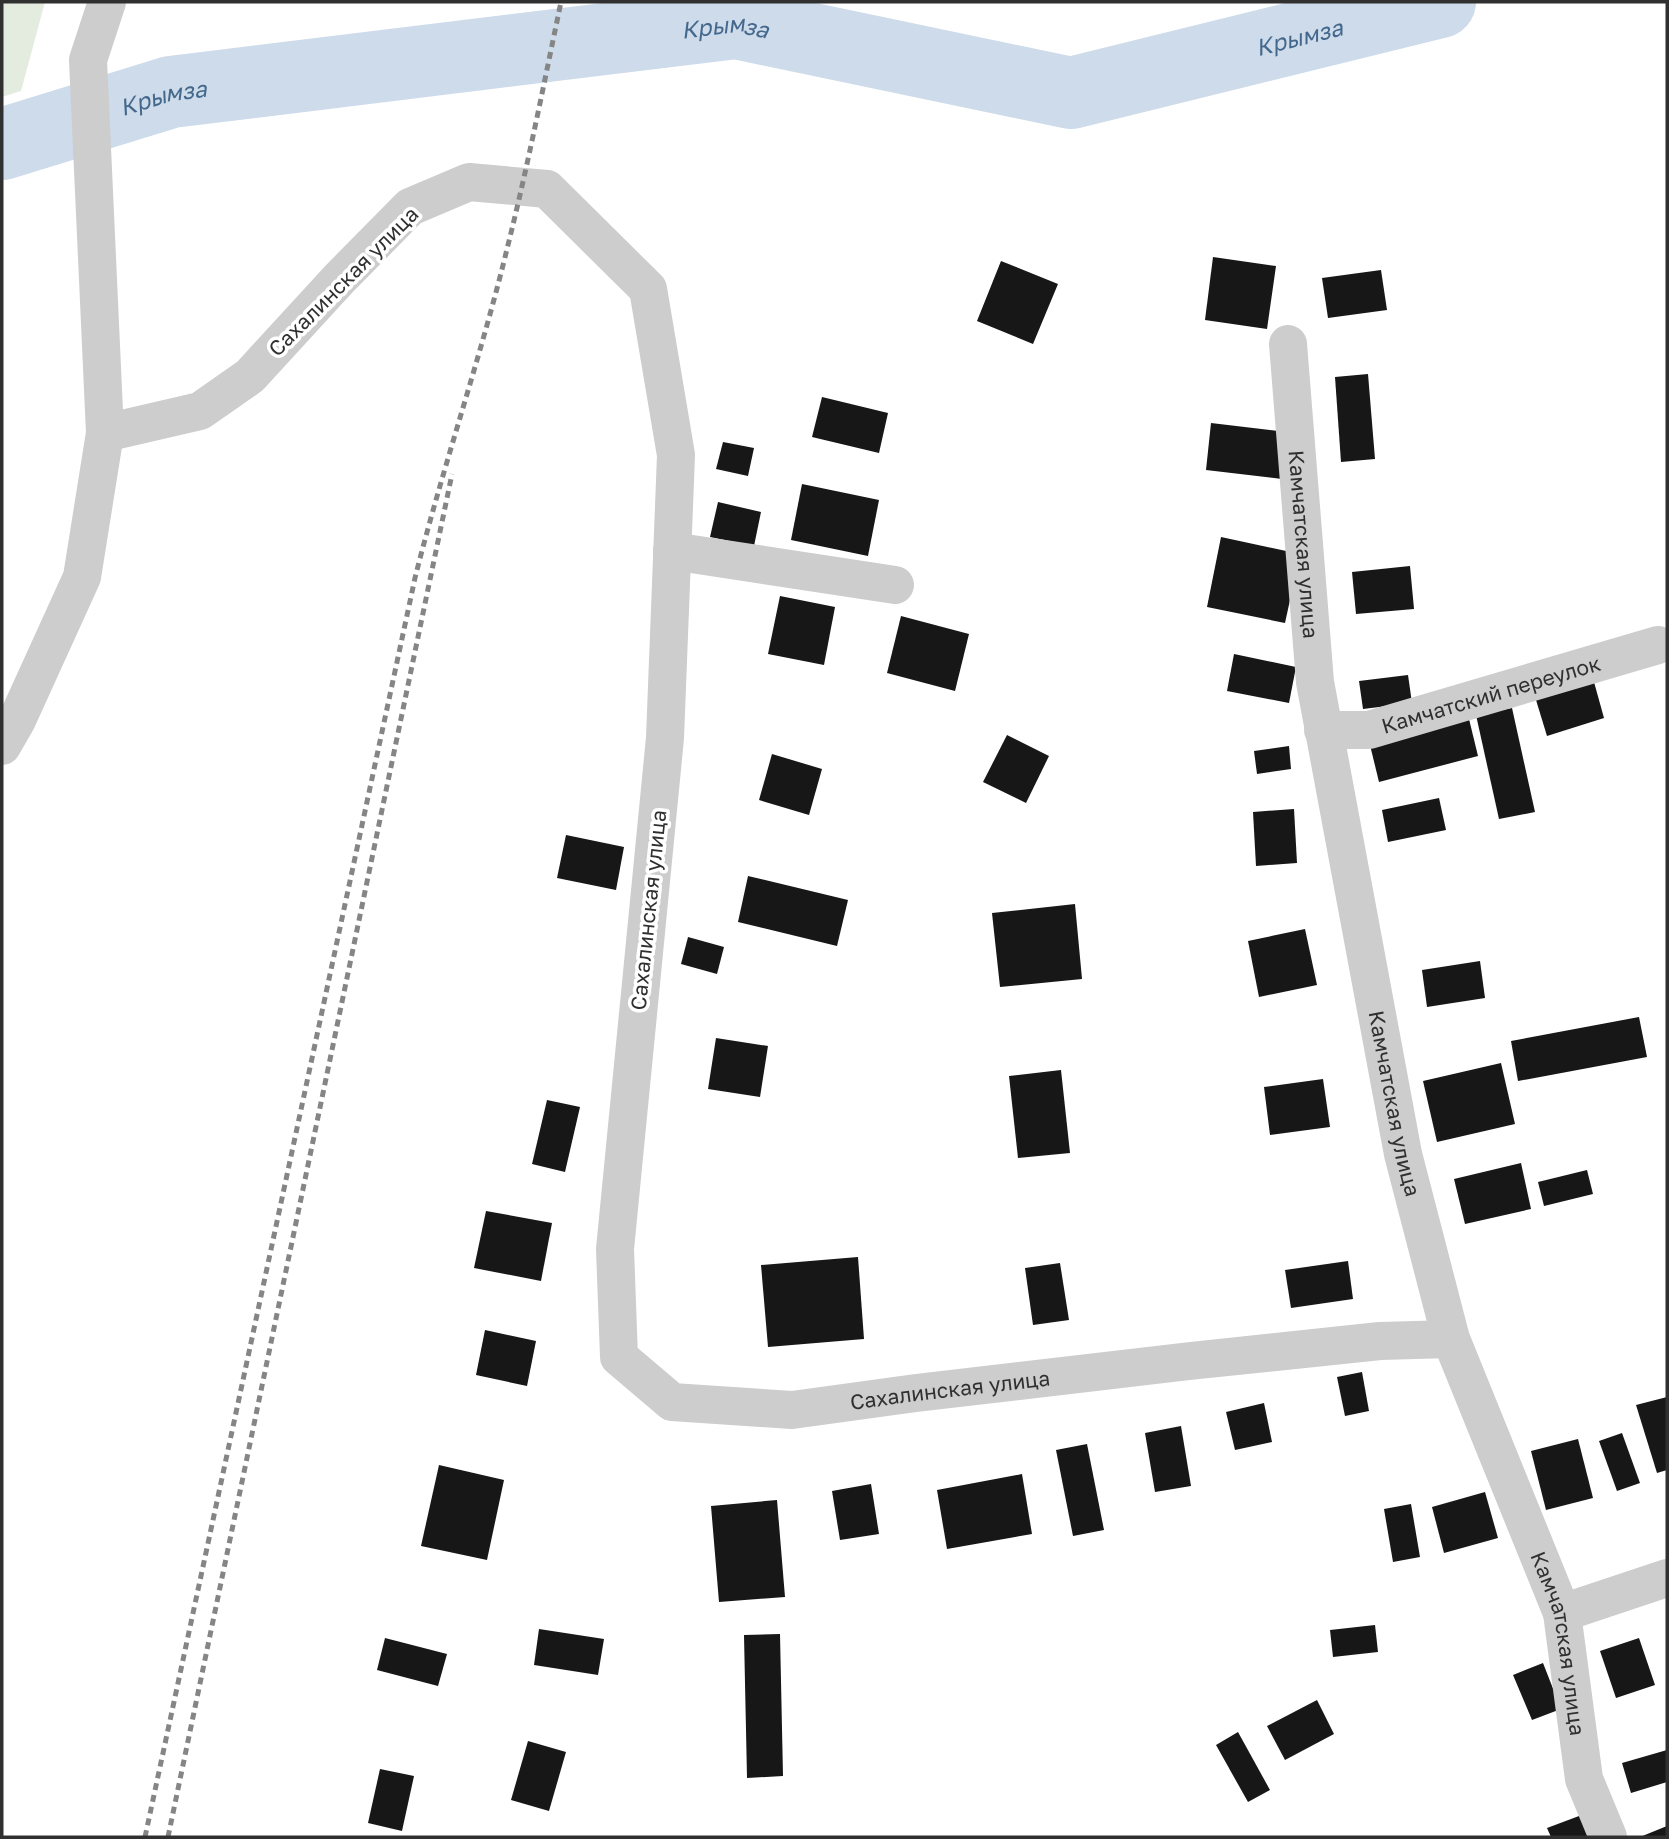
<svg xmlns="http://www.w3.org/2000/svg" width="1669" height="1839" viewBox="0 0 1669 1839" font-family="'Golos Text',sans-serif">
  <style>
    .green { fill: #e4ecdf }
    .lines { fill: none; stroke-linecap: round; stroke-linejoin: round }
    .river { stroke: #cddbea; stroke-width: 72 }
    .building { fill: #171717 }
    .minor { stroke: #cdcdcd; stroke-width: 38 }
    .rail { stroke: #858585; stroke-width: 5; stroke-dasharray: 7 5; stroke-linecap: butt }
    .labels { text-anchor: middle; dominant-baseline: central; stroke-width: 7; stroke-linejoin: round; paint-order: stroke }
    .street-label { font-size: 21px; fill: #303030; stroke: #fff }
    .water-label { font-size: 23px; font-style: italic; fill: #44688c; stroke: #fff }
  </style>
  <rect width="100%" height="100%" fill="#fff"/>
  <polygon class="green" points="2,2 45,2 21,91 2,97"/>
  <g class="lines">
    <path class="river" id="s1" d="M2,144L171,92L736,23L1071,93L1440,2"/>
  </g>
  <g class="building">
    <polygon points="1213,257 1276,266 1267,329 1205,320"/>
    <polygon points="1001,261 1058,284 1033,344 977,321"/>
    <polygon points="1381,270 1387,310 1328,318 1322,278"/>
    <polygon points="1368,374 1375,459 1341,462 1335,377"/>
    <polygon points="822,397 888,413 879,453 812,437"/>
    <polygon points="1211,423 1287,432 1282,479 1206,470"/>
    <polygon points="723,442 754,448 748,476 716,469"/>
    <polygon points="802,484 879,500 868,556 791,540"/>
    <polygon points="718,502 761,512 754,546 710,537"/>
    <polygon points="1221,537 1300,554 1285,623 1207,607"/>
    <polygon points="1410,566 1414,609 1356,614 1352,572"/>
    <polygon points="780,596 835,607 824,665 768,654"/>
    <polygon points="901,616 969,634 955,691 887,673"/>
    <polygon points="1234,654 1296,667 1289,703 1227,691"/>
    <polygon points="1408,675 1412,703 1363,709 1359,681"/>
    <polygon points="1594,682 1604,718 1547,736 1536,700"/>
    <polygon points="1512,708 1535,812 1499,819 1476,715"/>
    <polygon points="1469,719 1478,756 1379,782 1370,745"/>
    <polygon points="1007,735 1049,756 1026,803 983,782"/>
    <polygon points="1289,746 1291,769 1257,774 1254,751"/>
    <polygon points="772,754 822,769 809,815 759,800"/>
    <polygon points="1439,798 1446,830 1388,842 1382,810"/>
    <polygon points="1294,809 1297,863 1256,866 1253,812"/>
    <polygon points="566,835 624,847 616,890 557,878"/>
    <polygon points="748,876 848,900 837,946 738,922"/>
    <polygon points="1075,904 1082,979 1000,987 992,913"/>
    <polygon points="1305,929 1317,985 1259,997 1248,941"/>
    <polygon points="688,937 724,947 717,974 681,964"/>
    <polygon points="1480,961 1485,998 1427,1007 1422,970"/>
    <polygon points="1639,1017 1647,1057 1518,1081 1511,1041"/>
    <polygon points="716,1038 768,1046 760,1097 708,1089"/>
    <polygon points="1501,1063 1515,1124 1437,1142 1423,1081"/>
    <polygon points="1061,1070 1070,1153 1018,1158 1009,1076"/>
    <polygon points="1323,1079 1330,1127 1270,1135 1264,1087"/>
    <polygon points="547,1100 580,1107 565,1172 532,1164"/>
    <polygon points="1521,1163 1531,1209 1465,1224 1454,1179"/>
    <polygon points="1587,1170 1593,1194 1544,1206 1538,1182"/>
    <polygon points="486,1211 552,1223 541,1281 474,1268"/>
    <polygon points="858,1257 864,1339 768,1347 761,1265"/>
    <polygon points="1348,1261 1353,1299 1291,1308 1285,1270"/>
    <polygon points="1060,1263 1069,1320 1033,1325 1025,1268"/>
    <polygon points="485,1330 536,1341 527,1386 476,1375"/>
    <polygon points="1362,1372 1369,1411 1345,1416 1337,1377"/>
    <polygon points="1667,1397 1667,1470 1657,1473 1636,1405"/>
    <polygon points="1264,1403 1272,1442 1235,1450 1226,1412"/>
    <polygon points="1181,1426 1191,1486 1155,1492 1145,1433"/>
    <polygon points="1622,1433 1640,1483 1617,1491 1599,1441"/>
    <polygon points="1578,1439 1593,1498 1546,1510 1531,1451"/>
    <polygon points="1087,1444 1104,1530 1073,1536 1056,1450"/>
    <polygon points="439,1465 504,1480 487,1560 421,1546"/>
    <polygon points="1022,1474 1032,1534 947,1549 937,1490"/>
    <polygon points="871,1484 879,1534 840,1540 832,1491"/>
    <polygon points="1485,1492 1498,1538 1444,1553 1432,1507"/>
    <polygon points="777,1500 785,1597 719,1602 711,1506"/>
    <polygon points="1411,1504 1420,1557 1393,1562 1384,1509"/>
    <polygon points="1375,1625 1378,1652 1333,1657 1330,1630"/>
    <polygon points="539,1629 604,1639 598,1675 534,1665"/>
    <polygon points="780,1634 783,1776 747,1778 744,1635"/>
    <polygon points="385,1638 447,1654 438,1686 377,1670"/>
    <polygon points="1639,1638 1655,1685 1616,1698 1600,1651"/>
    <polygon points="1543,1663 1561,1709 1532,1720 1513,1675"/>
    <polygon points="1317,1700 1334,1734 1285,1760 1267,1726"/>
    <polygon points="1238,1732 1270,1790 1248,1802 1216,1745"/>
    <polygon points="528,1741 566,1752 549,1811 511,1800"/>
    <polygon points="1667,1750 1667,1782 1631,1793 1622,1763"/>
    <polygon points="380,1769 414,1776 402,1831 368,1823"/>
    <polygon points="1595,1810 1606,1837 1551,1837 1547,1828"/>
    <polygon points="1667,1826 1667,1837 1640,1837"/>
  </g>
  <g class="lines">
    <g class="minor">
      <path id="s2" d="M1288,344L1315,682L1403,1154L1451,1339L1562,1613L1584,1779L1608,1837"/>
      <path id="s3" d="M105,433L200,411L250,376L339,279L410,207L469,182L547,189L648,289L676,455L665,738L615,1249L619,1357L672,1402L792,1410L916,1393L1190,1361L1380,1341L1451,1339"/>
      <polyline points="672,551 895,585"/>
      <path id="s4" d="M1323,730H1369L1658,645"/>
      <polyline points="2,746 17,720 82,577 105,433 88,60 107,2"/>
      <polyline points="1562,1613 1667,1578"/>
    </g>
    <g class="rail">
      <path d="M145,1837L415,578C443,466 481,357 508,245C528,165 544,83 561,2"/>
      <polyline points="168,1837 452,474"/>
    </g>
  </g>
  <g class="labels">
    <g class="street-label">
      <text transform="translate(343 281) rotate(-45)">Сахалинская улица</text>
      <text stroke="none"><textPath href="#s2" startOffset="201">Камчатская улица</textPath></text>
      <text stroke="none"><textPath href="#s4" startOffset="173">Камчатский переулок</textPath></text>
      <text transform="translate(648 910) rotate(-84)">Сахалинская улица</text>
      <text stroke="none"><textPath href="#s2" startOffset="768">Камчатская улица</textPath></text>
      <text stroke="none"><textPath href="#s3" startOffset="2098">Сахалинская улица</textPath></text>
      <text stroke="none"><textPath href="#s2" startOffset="1335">Камчатская улица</textPath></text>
    </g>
    <g class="water-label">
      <text stroke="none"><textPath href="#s1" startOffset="735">Крымза</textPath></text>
      <text stroke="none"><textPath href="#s1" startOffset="1323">Крымза</textPath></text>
      <text stroke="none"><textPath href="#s1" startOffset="168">Крымза</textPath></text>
    </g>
  </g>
  <rect width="1669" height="1839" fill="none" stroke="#303030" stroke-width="7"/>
</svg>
